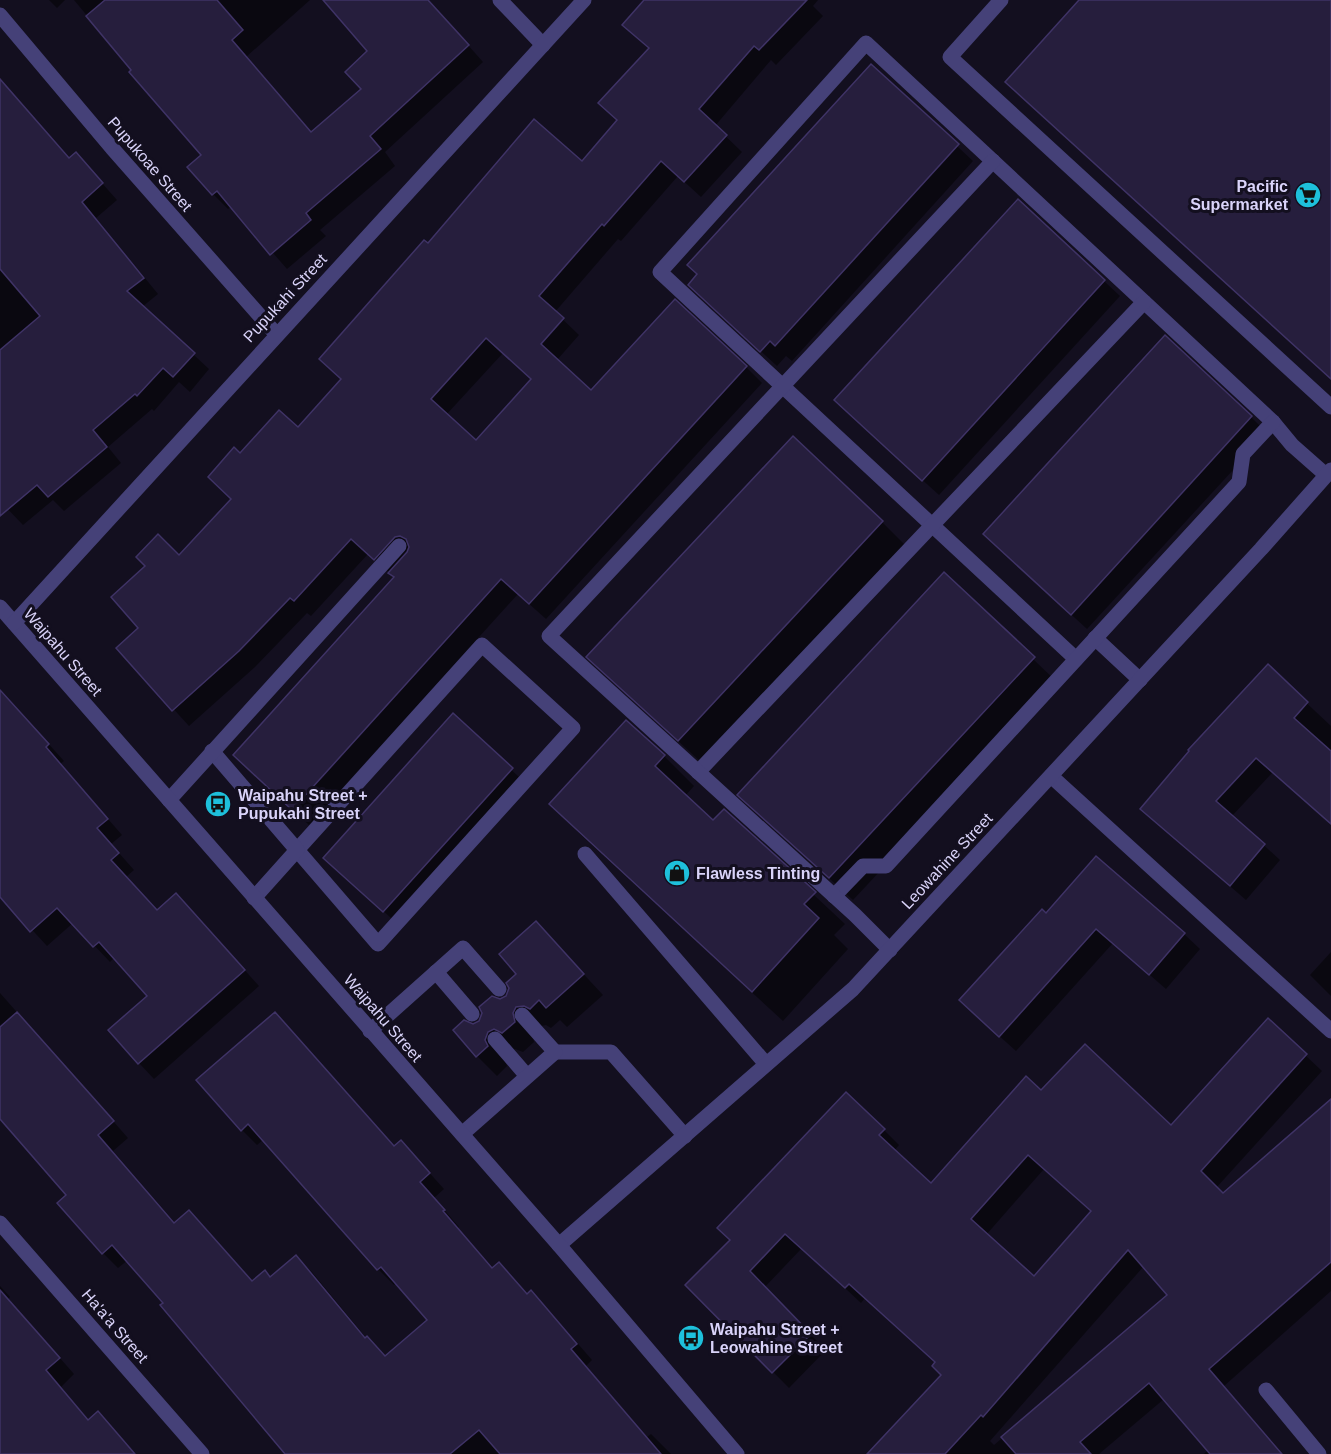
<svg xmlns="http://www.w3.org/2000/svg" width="1331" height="1454" viewBox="0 0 1331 1454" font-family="Helvetica,sans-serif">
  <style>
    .shadow { fill: #0007; fill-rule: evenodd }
    .building { fill: #261e3d; stroke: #3f3366; stroke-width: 1.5; fill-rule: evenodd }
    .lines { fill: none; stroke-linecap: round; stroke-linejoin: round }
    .service { stroke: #454178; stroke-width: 15 }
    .minor { stroke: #454178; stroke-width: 15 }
    .tertiary { stroke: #454178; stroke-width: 15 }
    .labels { text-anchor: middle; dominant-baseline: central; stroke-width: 6; stroke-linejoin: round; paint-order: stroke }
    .street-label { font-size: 16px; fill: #d9d3f9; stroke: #130f1f }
    .poi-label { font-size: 16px; font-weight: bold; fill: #d9d3f9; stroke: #130f1f; text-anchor: start }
  </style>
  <rect width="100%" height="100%" fill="#130f1f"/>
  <g class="shadow">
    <polygon points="49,0 65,0 57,8"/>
    <polygon points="74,0 310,0 246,57 312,133 363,89 375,0 428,0 483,62 385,152 395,166 320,230 326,236 287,269 232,206 228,209 213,194 203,155"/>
    <path d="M648,0H818L813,6L823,16L776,65L771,60L715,126L742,152L701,197L678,176L621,241L618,239L555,312L579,335L557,360L591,392L746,367L762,383L546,619L518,594L309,825L251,771L396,578L368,554L311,616L307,613L255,667L189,726L118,648L141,628L180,557L233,499L240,455L298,429L342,380L428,245L582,163L618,121L650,49L640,41ZM503,353L533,380L476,442L446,415Z"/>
    <polygon points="871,66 973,161 792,361 786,356 777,366 705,300"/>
    <polygon points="0,80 70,159 76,154 117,200 96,218 158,294 142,307 209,369 190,392 179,382 154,411 152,409 108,447 121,463 64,511 53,500 23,525 0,501"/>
    <polygon points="1018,201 1120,296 939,495 852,416"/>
    <polygon points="1251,417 1267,433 1087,629 1000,549"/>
    <polygon points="882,522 905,545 702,763 612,680"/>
    <polygon points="944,574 1057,682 853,900 763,818"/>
    <polygon points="1268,667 1331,726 1331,824 1273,772 1232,816 1280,860 1246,900 1158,824"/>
    <polygon points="0,690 64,761 60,764 122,835 111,844 134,870 126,877 158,912 192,911 259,986 154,1079 139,1063 149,996 114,958 110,962 73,923 47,946 0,895"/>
    <polygon points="453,716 519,777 391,918 333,865"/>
    <polygon points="664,756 694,786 685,796 713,823 724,811 845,924 834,935 848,949 783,1021 581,835 551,804"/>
    <polygon points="1047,915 1184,934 1200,949 1166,989 1113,943 1016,1051 977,1016"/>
    <polygon points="536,923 603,995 567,1027 560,1020 551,1028 546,1025 536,1027 532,1033 534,1042 523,1052 515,1049 508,1052 505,1061 507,1066 497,1076 477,1056 473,1025 480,1022 500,1000 507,997 518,974"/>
    <polygon points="1331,952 1331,996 1310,975"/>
    <polygon points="0,990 0,993 128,1138 113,1151 176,1224 253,1282 271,1278 296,1257 312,1272 367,1339 386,1358 429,1320 397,1282 394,1285 378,1269 264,1139 257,1145 242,1130 275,1014 395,1147 416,1158 444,1189 434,1198 459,1227 458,1228 494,1269 499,1264 528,1295 531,1292 547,1308 592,1360 586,1366 647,1437 651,1434 671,1454 287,1454 165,1303 128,1260 118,1268 103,1253 68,1195 0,1116"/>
    <path d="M1268,1020L1322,1071L1216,1188L1223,1195L1331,1101V1291L1224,1386L1283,1454H1204L1208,1450L1164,1399L1099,1454H869L942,1375L936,1363L865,1298L861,1303L802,1248L764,1288L826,1350L789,1388L687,1285L884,1130L899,1145L894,1151L931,1185L1041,1092L1171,1127ZM1044,1169L1092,1212L1034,1278L986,1235ZM1144,1266L1169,1295L994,1445L990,1441Z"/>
    <polygon points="0,1286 10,1297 8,1299 74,1374 61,1387 89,1421 98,1413 136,1454 4,1454 0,1449"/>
  </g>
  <g class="building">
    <polygon points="105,0 217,0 243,30 232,40 311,132 361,89 345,72 367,51 323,0 428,0 469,45 370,136 381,149 306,213 311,220 270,255 217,191 212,195 187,167 201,155 129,72 131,70 86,16"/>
    <path d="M644,0H807L759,50L754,46L699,109L727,135L684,182L661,161L604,226L602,224L539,296L564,318L541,344L591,390L675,299L747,366L529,604L501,579L292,810L233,755L394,577L388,573L407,552L409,547L406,539L400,536L395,537L374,560L351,539L294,601L290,598L239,651L172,711L116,648L138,628L111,597L145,566L136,557L158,534L179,555L231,499L208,477L234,447L240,453L279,410L298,427L341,379L319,359L424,240L428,243L534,119L582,161L617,120L598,103L649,48L622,25ZM486,338L531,379L476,440L431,399Z"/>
    <polygon points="1079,0 1331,0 1331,379 1005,82"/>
    <polygon points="871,64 959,144 775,346 770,341 760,352 688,285 697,274 687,265"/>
    <polygon points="0,79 69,158 76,152 103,183 82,202 144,278 127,291 195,353 173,377 163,368 137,396 135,394 93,430 107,447 48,497 37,485 0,516 0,350 40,316 0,269"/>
    <polygon points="1018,199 1105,280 922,481 834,400"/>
    <polygon points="1165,335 1252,416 1071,615 983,534"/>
    <polygon points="793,436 883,521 678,741 586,657"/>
    <polygon points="944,572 1035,657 829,878 737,795"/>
    <polygon points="1268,664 1308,702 1294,718 1331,751 1331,824 1256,758 1216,801 1265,844 1230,886 1140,809 1189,751 1188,750"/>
    <polygon points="0,690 49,744 46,747 108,819 97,828 119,853 111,860 157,910 176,893 245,970 138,1064 108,1030 147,996 99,942 93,947 57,908 30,932 0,897"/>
    <polygon points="453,713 513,768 383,912 323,858"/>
    <polygon points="626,720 665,755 655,766 713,820 724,809 816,892 804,904 819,918 752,992 549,804"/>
    <polygon points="1096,856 1185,933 1149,975 1096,929 999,1037 959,1000 1042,909 1046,913"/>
    <polygon points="536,921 584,974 546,1008 539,1000 530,1009 524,1006 516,1007 513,1013 515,1022 502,1033 494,1029 488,1032 485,1040 488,1046 476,1057 453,1030 464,1020 473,1024 479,1021 482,1013 479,1007 492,996 500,999 506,996 509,988 506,983 516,974 499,954"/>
    <polygon points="17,1012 114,1121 98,1135 174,1223 189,1210 252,1281 265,1270 270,1277 296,1255 365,1338 367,1336 385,1356 427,1320 381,1267 377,1270 248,1124 241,1131 196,1080 275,1012 394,1146 401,1140 430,1173 420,1182 445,1210 443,1211 492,1268 499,1262 527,1294 531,1290 577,1344 571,1349 661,1454 500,1454 479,1430 450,1454 285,1454 160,1305 163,1303 112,1245 102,1254 57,1203 66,1195 0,1119 0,1027"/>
    <path d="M1268,1018L1307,1054L1201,1171L1223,1193L1331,1099V1262L1209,1369L1282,1454H1210L1149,1383L1080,1442L1091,1454H1016L1001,1437L1167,1295L1128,1250L983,1417L981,1415L945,1454H867L941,1375L932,1366L935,1362L849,1284L845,1288L785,1234L750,1271L811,1334L772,1373L685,1285L730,1240L717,1228L846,1092L885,1129L879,1135L931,1183L1026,1076L1041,1090L1085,1044L1171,1125ZM1028,1155L1091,1211L1034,1276L971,1219Z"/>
    <polygon points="0,1290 60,1358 46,1370 88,1420 98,1411 135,1454 0,1454"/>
  </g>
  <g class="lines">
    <g class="service">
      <polyline points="1001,0 950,57 1331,407"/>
      <polyline points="1095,638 1140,680"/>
      <polygon points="482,645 573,728 378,944 297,850"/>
      <polyline points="1076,659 660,272 866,43 1273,422 1292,445 1326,475"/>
      <polyline points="212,751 297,850 254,898"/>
      <polyline points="698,772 1144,302"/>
      <polyline points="1051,776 1331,1031"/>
      <polyline points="169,800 399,546"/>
      <polyline points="585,854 766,1064"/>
      <polyline points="834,896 863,866 886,866 1239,482 1243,454 1273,422"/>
      <polyline points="890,950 855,915 549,636 993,161"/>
      <polyline points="436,972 472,1014"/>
      <polyline points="370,1031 463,948 499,989"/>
      <polyline points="495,1039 527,1076"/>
      <polyline points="555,1052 611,1052 685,1136"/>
      <polyline points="462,1134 555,1052 522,1015"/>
      <polyline points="1266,1390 1319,1454"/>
    </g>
    <g class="minor">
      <polyline points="500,0 543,45"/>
      <polyline points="0,15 112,148 276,334"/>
      <polyline points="0,1223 202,1454"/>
      <polyline points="559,1245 853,989 1261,549 1331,470"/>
    </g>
    <g class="tertiary">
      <polyline points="0,607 559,1245 737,1454"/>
      <polyline points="14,623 584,0"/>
    </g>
  </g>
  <defs>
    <symbol id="supermarket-disc" viewBox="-11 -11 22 22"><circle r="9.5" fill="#1ec0db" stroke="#130f1f"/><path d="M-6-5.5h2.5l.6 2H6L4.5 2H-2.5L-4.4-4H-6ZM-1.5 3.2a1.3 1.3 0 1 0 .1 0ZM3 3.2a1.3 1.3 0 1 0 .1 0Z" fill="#111"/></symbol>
    <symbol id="bus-disc" viewBox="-11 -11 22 22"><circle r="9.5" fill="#1ec0db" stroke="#130f1f"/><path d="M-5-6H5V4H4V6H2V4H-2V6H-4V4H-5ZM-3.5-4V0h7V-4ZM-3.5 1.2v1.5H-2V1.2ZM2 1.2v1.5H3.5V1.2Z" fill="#111"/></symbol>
    <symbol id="shop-disc" viewBox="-11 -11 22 22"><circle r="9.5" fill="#1ec0db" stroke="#130f1f"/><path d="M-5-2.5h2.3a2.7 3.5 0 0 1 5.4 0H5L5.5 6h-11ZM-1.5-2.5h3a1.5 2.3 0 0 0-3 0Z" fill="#111"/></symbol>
  </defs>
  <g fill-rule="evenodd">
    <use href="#supermarket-disc" x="1293" y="180" width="30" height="30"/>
    <use href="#bus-disc" x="203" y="789" width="30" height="30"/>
    <use href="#shop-disc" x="662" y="858" width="30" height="30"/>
    <use href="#bus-disc" x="676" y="1323" width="30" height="30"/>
  </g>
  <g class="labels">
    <g class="street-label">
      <text transform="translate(150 164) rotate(49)">Pupukoae Street</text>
      <text transform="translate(285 298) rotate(-47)">Pupukahi Street</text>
      <text transform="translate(63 652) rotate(49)">Waipahu Street</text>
      <text transform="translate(947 861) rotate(-47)">Leowahine Street</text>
      <text transform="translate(383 1018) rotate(49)">Waipahu Street</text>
      <text transform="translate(115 1326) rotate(49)">Ha'a'a Street</text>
    </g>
    <g class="poi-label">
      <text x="1288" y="186" text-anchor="end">Pacific<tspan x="1288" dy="18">Supermarket</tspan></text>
      <text x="238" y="795">Waipahu Street +<tspan x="238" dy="18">Pupukahi Street</tspan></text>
      <text x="696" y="873">Flawless Tinting</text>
      <text x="710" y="1329">Waipahu Street +<tspan x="710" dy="18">Leowahine Street</tspan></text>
    </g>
  </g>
</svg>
